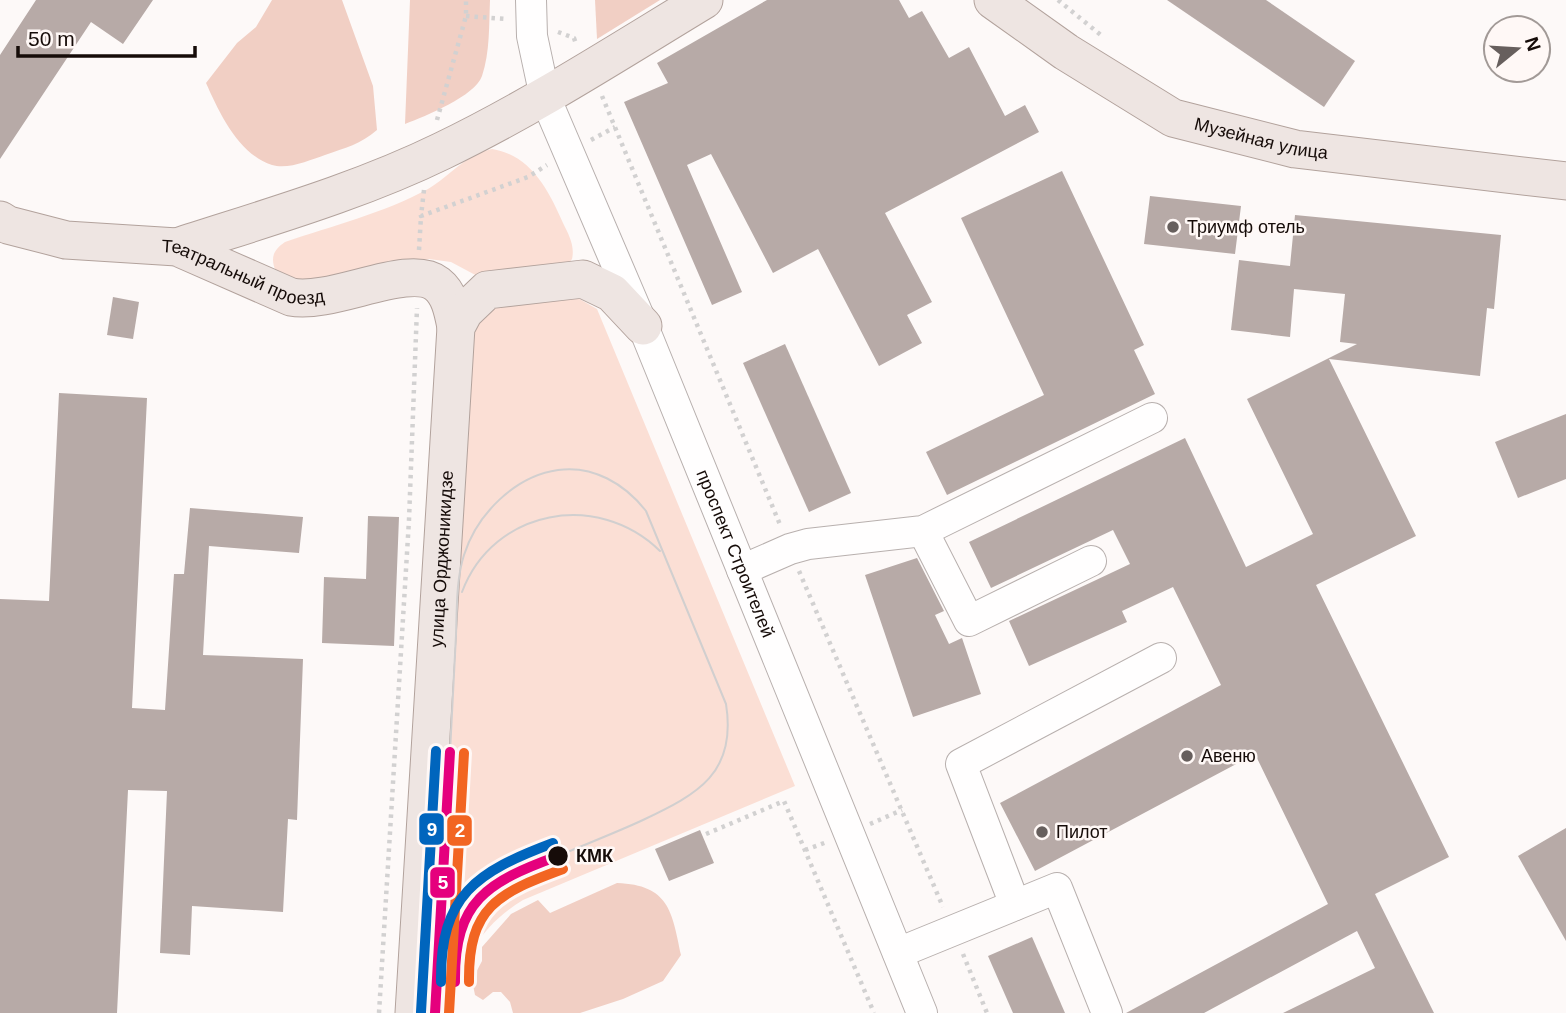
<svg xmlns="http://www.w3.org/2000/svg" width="1566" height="1013" viewBox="0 0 1566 1013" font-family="Helvetica,sans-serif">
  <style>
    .green { fill: #fbdfd5 }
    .forest { fill: #f1cfc4 }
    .building { fill: #b7aaa7 }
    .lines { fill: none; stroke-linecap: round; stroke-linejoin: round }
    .minor-casing { stroke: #b8b0ae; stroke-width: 32 }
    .major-casing { stroke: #b2a29c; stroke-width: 39 }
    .path { stroke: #d2d1d1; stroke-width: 4.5; stroke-dasharray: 3.5 5; stroke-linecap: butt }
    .minor { stroke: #fffefe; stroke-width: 30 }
    .major { stroke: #eee5e2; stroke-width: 37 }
    .tram { stroke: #d1cfcf; stroke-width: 2 }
    .tram-1-casing { stroke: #fff8f6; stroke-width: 16 }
    .tram-2-casing { stroke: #fff8f6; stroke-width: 16 }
    .tram-3-casing { stroke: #fff8f6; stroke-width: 16 }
    .tram-1 { stroke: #e5007d; stroke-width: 10 }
    .tram-2 { stroke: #f26522; stroke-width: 10 }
    .tram-3 { stroke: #0065bd; stroke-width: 10 }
    .poi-dot { fill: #675f5d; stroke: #fff8f6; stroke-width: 2.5 }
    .stop-dot { fill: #160c09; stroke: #fff8f6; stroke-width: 2.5 }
    .labels { text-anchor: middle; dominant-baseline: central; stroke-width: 5; stroke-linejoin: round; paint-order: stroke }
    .street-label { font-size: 18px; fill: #160c09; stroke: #fff8f6 }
    .poi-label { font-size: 18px; fill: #160c09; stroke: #fff8f6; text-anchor: start }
    .stop-label { font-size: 18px; font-weight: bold; fill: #160c09; stroke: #fff8f6; text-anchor: start }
    .line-badge { stroke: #fff8f6; stroke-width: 2.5 }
    .badge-label { font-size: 19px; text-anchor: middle; font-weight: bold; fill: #fff }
  </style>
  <rect width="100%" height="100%" fill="#fdf9f8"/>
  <g class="green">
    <path d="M492,149C531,155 549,191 563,223C569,235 575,246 572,259L566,267L481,278L451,262L429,259L311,287L276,272C270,258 273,250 285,242C332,226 384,213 428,189C450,176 466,154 492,149Z"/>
    <path d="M569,293L597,309L795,786L523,900C500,914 485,929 471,952L432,953L473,328L496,307Z"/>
  </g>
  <g class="forest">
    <path d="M272,0H342L373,86L377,130C361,144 345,148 325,155C310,160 288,170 272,165C238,154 219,112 206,83L237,43L256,27Z"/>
    <path d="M410,0H490C489,24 490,53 482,76C475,96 426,116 405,124Z"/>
    <polygon points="595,0 660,0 597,39"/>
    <path d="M617,883C669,885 672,911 681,955L663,981L623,999L580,1013H513L510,1002L501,992H493L483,1000L475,995L472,980L482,961V947L511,914L538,900L550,913Z"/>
  </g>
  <g class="building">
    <polygon points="36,0 153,0 123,44 91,22 0,159 0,55"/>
    <polygon points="767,0 899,0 909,18 922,11 949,58 969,47 1005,116 1025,105 1039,132 885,213 932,302 907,315 922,343 879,366 818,249 773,273 711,154 687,165 742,292 712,305 624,102 668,83 657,63"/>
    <polygon points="1167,0 1266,0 1355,61 1324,107"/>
    <polygon points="1062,171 1144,345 1134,350 1155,394 947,495 926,452 1044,395 961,218"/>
    <polygon points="1150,196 1241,206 1235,254 1144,244"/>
    <polygon points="1295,215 1501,235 1494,309 1487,308 1480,376 1329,359 1416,536 1316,585 1449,857 1375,894 1434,1013 1283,1013 1375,968 1357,931 1204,1013 1126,1013 1328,904 1255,754 1035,871 1000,803 1221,685 1173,587 1122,611 1127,622 1029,666 1009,621 1130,564 1113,530 991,588 969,542 1185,438 1246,567 1313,534 1247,399 1357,344 1340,342 1345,294 1294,289 1290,337 1231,330 1239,260 1290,266"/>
    <polygon points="113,297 139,302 133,339 107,335"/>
    <polygon points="785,344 851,493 809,512 743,363"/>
    <polygon points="59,393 147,398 132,708 165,710 174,574 184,574 190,508 303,517 299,553 209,546 203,655 303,659 297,820 288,819 283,912 192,906 190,955 160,953 167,791 128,790 117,1013 0,1013 0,599 49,601"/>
    <polygon points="1566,414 1566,479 1518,498 1495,442"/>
    <polygon points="368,516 399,517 394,646 322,643 324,577 366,579"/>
    <polygon points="917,558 944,611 935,615 949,644 962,638 981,694 913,717 865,575"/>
    <polygon points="1566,828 1566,941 1518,856"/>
    <polygon points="700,830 714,863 669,881 655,849"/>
    <polygon points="1032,937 1065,1013 1013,1013 988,956"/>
  </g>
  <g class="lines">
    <defs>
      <g id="minor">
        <path id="s1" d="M531,0L532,36L545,97L643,326L922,1013"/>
        <polyline points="923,531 969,621 1091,561"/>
        <polyline points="742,570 790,549 808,544 923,531 1152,418"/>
        <polyline points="1015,905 961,764 1161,658"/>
        <polyline points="898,953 1057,888 1107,1013"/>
      </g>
      <g id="major">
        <path id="s2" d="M993,0L1066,52L1173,118L1295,149L1566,181"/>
        <path id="s3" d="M0,220L8,225L66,240L177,247L291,297C333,305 409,262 437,284C450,294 453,312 456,327"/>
        <path d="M177,247C266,218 358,192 442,151C533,107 618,52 704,0"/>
        <path id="s4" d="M414,1013L456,327L464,312L487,290L583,279L612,293L643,326"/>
      </g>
    </defs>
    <use href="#minor" class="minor-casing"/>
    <use href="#major" class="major-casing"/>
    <g class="path">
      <polyline points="1058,0 1102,36"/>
      <polyline points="466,16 506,19"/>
      <polyline points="558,32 574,38 576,44"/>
      <polyline points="602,96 781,527"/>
      <polyline points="437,120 466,16 466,0"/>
      <polyline points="591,140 615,127"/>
      <polyline points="424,190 421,216 528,177 547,165"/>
      <polyline points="419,250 421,216"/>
      <polyline points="799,571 943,907"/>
      <polyline points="870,824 902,810"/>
      <polyline points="706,834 784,801 874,1013"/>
      <polyline points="805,850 827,842"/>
      <polyline points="963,954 987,1013"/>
      <polyline points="379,1013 409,520 417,308"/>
    </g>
    <use href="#minor" class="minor"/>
    <use href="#major" class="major"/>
    <g class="tram">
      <path d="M462,592C493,509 598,490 660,551"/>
      <path d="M450,752C452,713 454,674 456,635C457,609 456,580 464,555C477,514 515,476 558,470C593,465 625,484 646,511L726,704C737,773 698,794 643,820C615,833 586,844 558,856"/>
    </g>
    <defs>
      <g id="tram-1">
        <path d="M455,982C454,901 487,882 558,856"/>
        <polyline points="435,1013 450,752"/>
      </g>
      <g id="tram-2">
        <path d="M469,982C468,907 498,893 563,869"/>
        <polyline points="449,1013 464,753"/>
      </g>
      <g id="tram-3">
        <path d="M441,982C440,895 476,872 553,843"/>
        <polyline points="421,1012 436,751"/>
      </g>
    </defs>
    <use href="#tram-1" class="tram-1-casing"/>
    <use href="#tram-2" class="tram-2-casing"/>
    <use href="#tram-3" class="tram-3-casing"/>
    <use href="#tram-1" class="tram-1"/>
    <use href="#tram-2" class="tram-2"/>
    <use href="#tram-3" class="tram-3"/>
  </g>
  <g class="poi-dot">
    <circle cx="1173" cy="227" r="7"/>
    <circle cx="1187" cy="756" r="7"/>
    <circle cx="1042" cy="832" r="7"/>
  </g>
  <circle class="stop-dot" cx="558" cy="856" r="11"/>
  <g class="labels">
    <g class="street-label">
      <text stroke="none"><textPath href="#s2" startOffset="306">Музейная улица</textPath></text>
      <text stroke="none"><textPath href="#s3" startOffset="252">Театральный проезд</textPath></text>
      <text stroke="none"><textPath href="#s1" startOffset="593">проспект Строителей</textPath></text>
      <text stroke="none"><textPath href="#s4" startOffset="455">улица Орджоникидзе</textPath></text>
    </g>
    <g class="poi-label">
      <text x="1187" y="227">Триумф отель</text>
      <text x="1201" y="756">Авеню</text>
      <text x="1056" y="832">Пилот</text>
    </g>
    <g class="stop-label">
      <text x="576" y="856">КМК</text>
    </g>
  </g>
  <g class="line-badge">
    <rect x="418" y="812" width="27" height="34" rx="7" fill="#0065bd"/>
    <rect x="446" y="814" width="27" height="33" rx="7" fill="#f26522"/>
    <rect x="429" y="866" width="27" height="33" rx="7" fill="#e5007d"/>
  </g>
  <g class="badge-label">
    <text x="432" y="836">9</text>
    <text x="460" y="837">2</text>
    <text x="443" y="889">5</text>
  </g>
  <g transform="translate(1517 49) rotate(72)"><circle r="33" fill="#fff8f6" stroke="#a29a97" stroke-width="2"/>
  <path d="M0-5L12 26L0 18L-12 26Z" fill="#675f5d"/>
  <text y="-10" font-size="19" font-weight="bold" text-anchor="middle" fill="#160c09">N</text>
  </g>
  <path d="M18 46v10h177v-10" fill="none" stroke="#160c09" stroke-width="3.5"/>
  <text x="28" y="46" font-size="21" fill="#160c09" stroke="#fff8f6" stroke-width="5" paint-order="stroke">50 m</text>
</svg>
